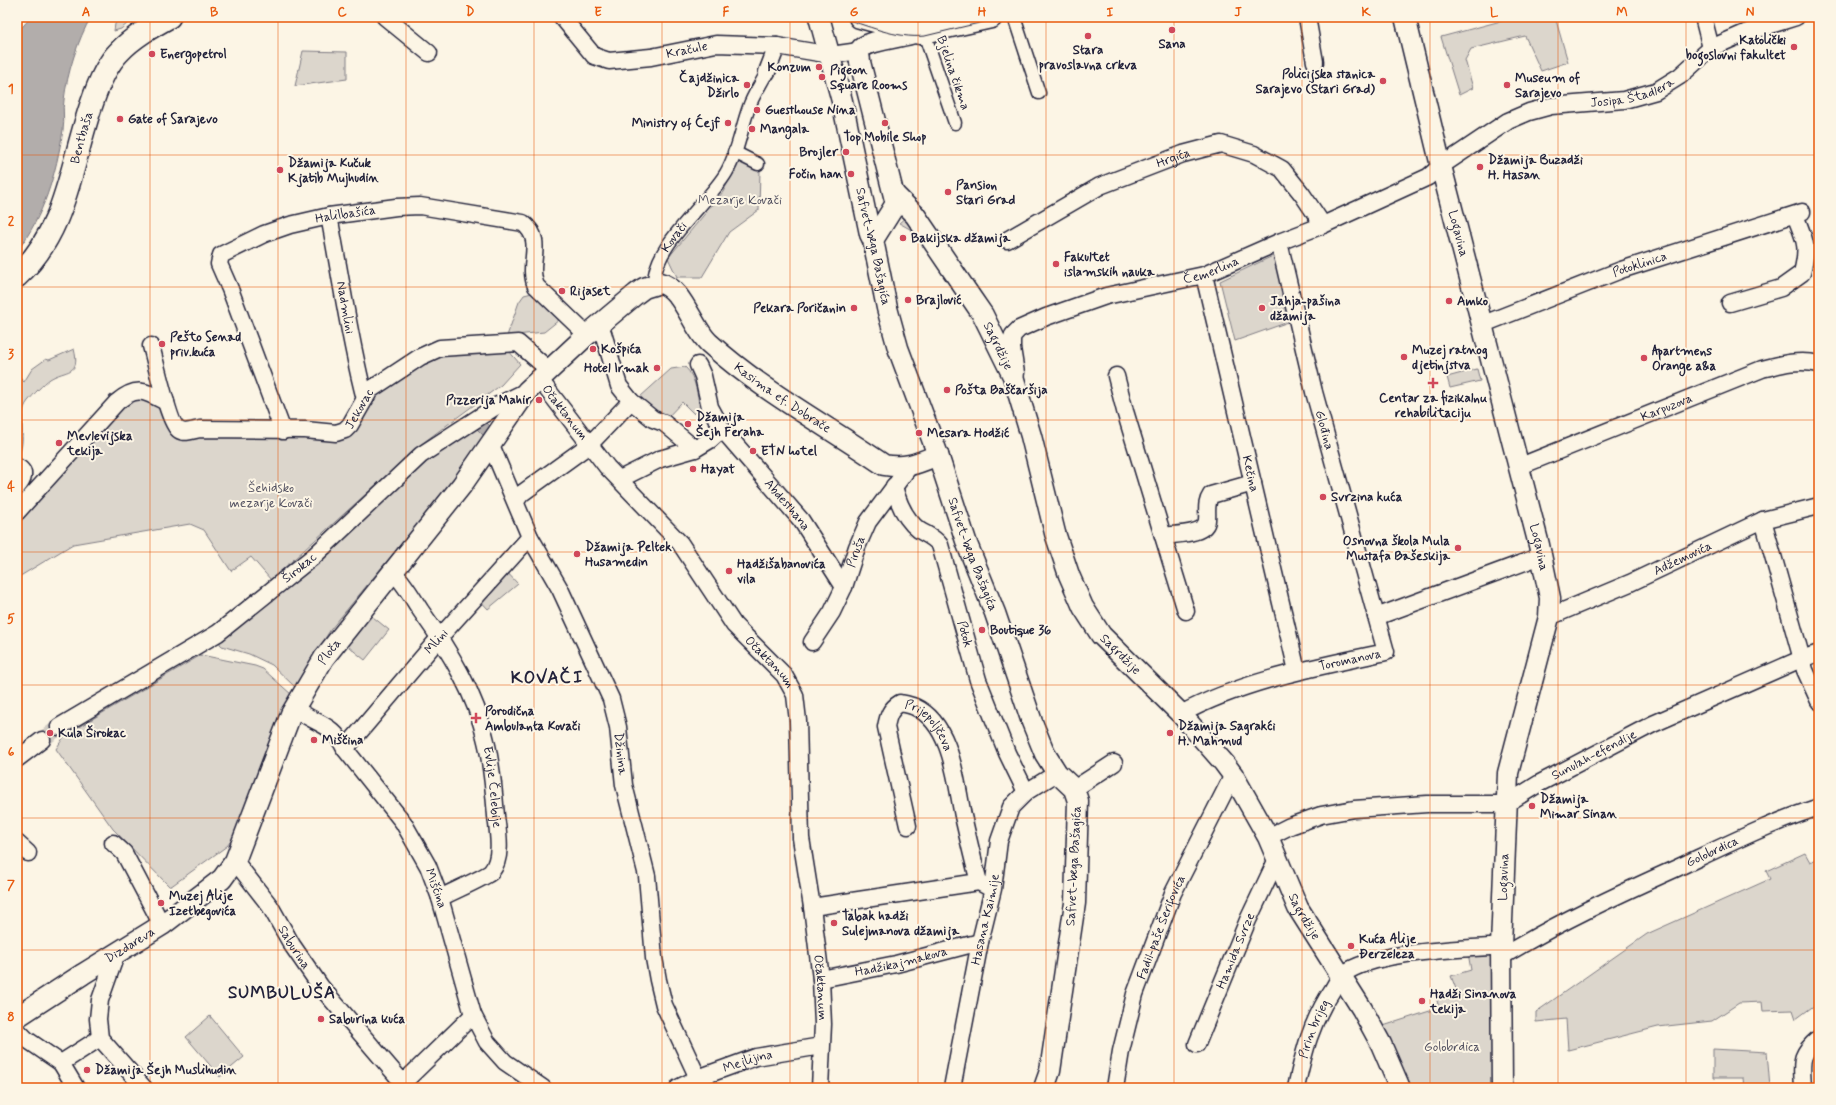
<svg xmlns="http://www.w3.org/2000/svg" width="1836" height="1105" viewBox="0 0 1836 1105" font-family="Mynerve,sans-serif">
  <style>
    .green { fill: #dcd6cc; stroke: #7f7c84 }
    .water { fill: #b2adab; stroke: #78757e }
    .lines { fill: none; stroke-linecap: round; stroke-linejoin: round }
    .minor-tunnel { stroke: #d0cbc3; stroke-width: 16; stroke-dasharray: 16 8; stroke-linecap: butt }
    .pedestrian-casing { stroke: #22223b; stroke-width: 15 }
    .minor-casing { stroke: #22223b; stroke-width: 19 }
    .tertiary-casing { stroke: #22223b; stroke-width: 23 }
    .primary-casing { stroke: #22223b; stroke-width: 25 }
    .pedestrian { stroke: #fcf5e5; stroke-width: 12 }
    .minor { stroke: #fcf5e5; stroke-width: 16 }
    .tertiary { stroke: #fcf5e5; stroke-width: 20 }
    .primary { stroke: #fcf5e5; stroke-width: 22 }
    .tram { stroke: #22223b; stroke-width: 1 }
    .grid { fill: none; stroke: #e8590c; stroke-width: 1; stroke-opacity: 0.55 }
    .poi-dot { fill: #d1495b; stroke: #fcf5e5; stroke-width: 1.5 }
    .labels { text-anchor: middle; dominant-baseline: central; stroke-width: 4; stroke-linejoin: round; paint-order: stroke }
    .poi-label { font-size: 13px; font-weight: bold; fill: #22223b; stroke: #fcf5e5; text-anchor: start }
    .street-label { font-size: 13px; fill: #22223b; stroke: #fcf5e5 }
    .park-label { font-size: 13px; fill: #504f5f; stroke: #fcf5e5 }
    .district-label { font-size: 17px; font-weight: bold; letter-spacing: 1px; fill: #22223b; stroke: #fcf5e5 }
    .neatline { fill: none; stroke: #e8590c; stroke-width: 1.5 }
    .grid-label { font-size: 13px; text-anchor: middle; font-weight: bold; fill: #e8590c }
  </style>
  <rect width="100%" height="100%" fill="#fcf5e5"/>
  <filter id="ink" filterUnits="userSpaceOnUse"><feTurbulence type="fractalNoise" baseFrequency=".025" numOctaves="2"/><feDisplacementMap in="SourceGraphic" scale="8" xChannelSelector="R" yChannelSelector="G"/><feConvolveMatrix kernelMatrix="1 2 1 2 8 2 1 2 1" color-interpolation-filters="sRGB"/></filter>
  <g filter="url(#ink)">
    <g class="green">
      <polygon points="120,17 135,17 121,29 114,31 115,24"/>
      <polygon points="1516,17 1555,17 1568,62 1541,71 1525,36 1471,49 1465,60 1473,88 1459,95 1441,37"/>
      <polygon points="303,51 347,52 347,79 295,86"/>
      <polygon points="739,160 760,170 759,210 729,232 702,277 677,277 668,258 723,192"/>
      <polygon points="906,217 919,234 899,223"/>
      <polygon points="1279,253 1294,320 1235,341 1220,281"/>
      <polygon points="536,292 564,316 544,332 507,336 519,302 524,295"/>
      <path d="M74,349C81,376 66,369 50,379C43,384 34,394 28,401C15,417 29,441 17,457V375L24,382L32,369L46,359L49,360Z"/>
      <path d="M508,350L520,364L501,385L420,445L271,580L251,557L231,571L204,530L190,524L73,544L17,578V524L125,400C157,395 160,406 171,432L340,435L370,398L396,377L448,353Z"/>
      <path d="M685,367C697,377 698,401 701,415L697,411L694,414L682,402L666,419L640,397L671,369Z"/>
      <polygon points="1477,369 1480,381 1450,388 1447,377"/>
      <polygon points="475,427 486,438 401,544 331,629 295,687 272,665 249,654 222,646 220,644 220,640 300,578 435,454"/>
      <polygon points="504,569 518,584 488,609 477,597"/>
      <polygon points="368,613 389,630 365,660 344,643"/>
      <polygon points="201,655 255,666 263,669 292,695 235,836 227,846 170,887 113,829 56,749 65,735"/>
      <polygon points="1805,853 1810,862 1819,858 1819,1002 1796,1019 1793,1010 1763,1011 1762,1002 1739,1003 1712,1021 1658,1027 1568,1050 1566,1019 1536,1022 1536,1012 1647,934 1770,879 1766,871"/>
      <polygon points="1492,952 1496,1088 1402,1088 1377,1028 1439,1008 1436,997 1456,989 1451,976 1471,970 1468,953"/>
      <polygon points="210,1016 244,1057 220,1077 186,1037"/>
      <polygon points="1713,1049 1767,1052 1770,1088 1744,1088 1743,1078 1713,1078"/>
    </g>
    <g class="water">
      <path d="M31,17H91C78,39 67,74 64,100C62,110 65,120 63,130C56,174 44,216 17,251V33Z"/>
      <polygon points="484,420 493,429 486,438 475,427"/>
    </g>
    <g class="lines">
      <polyline class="minor-tunnel" points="42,740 59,727"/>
      <defs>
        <g id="pedestrian">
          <polyline points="1014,17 1039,93"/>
          <polyline points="924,33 955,123"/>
          <polyline points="734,152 758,164"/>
          <path id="s1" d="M654,283C654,244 707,205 726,173C738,153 741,129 749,107C753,95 761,84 767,72"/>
        </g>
        <g id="minor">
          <polyline points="385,17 429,53"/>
          <path id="s2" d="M562,17L594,56L609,61L651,57L716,44L777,46L831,55L859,51"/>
          <polyline points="1307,17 1315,62"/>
          <polyline points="1703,17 1711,48"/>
          <polyline points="767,72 777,46"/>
          <path id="s3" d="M329,216C341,277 349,339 365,399"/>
          <path id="s4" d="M1007,240L1100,186L1183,154L1221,144L1254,154L1282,169L1302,194L1323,225"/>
          <path id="s5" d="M1204,275L1297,671"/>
          <path d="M1730,303L1781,288L1802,273C1809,245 1805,241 1795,215"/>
          <polyline points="598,325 603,333 619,386 631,401 653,419 664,423 695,449"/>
          <path id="s6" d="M1481,325L1621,270L1802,212"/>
          <path id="s7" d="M151,346C155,359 169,425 179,430C185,434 194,430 200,429L305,430L336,433L345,430L350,425L370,390L420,357L440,348L518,343L549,370"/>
          <path id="s8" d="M698,365L703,376L710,407L722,429L801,520L844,587"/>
          <path id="s9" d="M1014,375L1016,373L1012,348V340L1013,335L1019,329L1046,317L1106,296L1204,275L1279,242L1323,225L1428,177L1441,166L1508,121L1529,112L1551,106L1624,100L1656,91L1680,76L1711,48L1745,33L1796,17"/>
          <path d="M1116,376L1125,411L1163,536C1175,534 1206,535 1207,520C1208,510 1205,504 1211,495L1253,483"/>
          <path id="s10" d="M540,380L607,467L680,543L734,625L784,675L795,695L798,721L801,838L812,907L821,979L823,1024L820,1088"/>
          <path id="s11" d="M283,431L230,289L219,264L221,255L264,234L290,225L329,216L396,207L420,206L523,223C546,241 526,263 536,286L587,335"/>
          <path id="s12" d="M491,445L530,537L560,589L611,699L618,727L624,785L647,876L654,958L658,980L664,1005L698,1078"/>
          <path d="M17,467C27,472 23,480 17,487"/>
          <path id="s13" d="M1518,467L1762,369C1781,364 1799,359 1819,364"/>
          <polyline points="620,479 660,459 695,449 710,440 722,429"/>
          <path id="s14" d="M894,486C898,503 905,519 919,530C927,535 934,537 940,545L978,680L1007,753L1026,792"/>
          <polyline points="516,501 521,494 589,445 631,401"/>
          <path d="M17,512L117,402C137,385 145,391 166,402"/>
          <polyline points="1763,520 1805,670 1819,701"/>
          <polyline points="1163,536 1186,611"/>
          <path id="s15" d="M393,572C404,582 413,599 421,611C449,650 476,694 486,741C492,765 494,791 496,816C498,832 503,858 491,872C486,877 449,893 440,898"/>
          <polyline points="1376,617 1541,556"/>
          <path id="s16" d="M1549,617L1630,583L1763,520L1819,506"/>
          <path id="s17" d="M812,642L832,612L844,587L857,547L868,522L909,467"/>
          <path id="s18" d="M294,707C314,725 332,721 345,749L403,822L428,866L440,898L473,1015L487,1042L505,1062L543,1088"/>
          <path id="s19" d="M1181,714C1244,680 1317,667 1386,652L1314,392L1279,242"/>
          <path id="s20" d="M59,727L218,633L314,556L421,455L498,405L527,391"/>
          <path id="s21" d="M345,749L439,638L530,537"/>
          <polyline points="17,759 42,740"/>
          <polyline points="1074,789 1114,763"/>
          <path id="s22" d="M908,826L886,727C888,716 890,709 900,703C905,704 911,705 915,707C952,724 956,782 963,816C968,838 973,860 979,882"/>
          <path id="s23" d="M1268,837L1290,826L1321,815L1354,809L1427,804H1506L1540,783L1653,724L1801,659L1819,653"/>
          <polyline points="17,843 28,853"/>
          <polyline points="113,843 124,853 162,925"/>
          <path id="s24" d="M235,861L270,906L292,945L321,987L403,1083L473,1015"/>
          <polyline points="812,907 979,882 988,887"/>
          <polyline points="117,952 100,1000 98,1019 100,1038 144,1088"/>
          <path id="s25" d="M1501,957C1557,923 1617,895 1677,868C1724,846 1770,823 1819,807"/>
          <path id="s26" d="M821,979L896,964L980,942"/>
          <polyline points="17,1030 26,1039 61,1063 100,1038"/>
          <path id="s27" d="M1197,1044L1248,920L1277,859"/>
          <polyline points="61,1063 76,1088"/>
          <path id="s28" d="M678,1088L698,1078L756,1057L821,1046"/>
          <path id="s29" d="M952,1088L980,942L993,889L999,841L1011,807L1026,792L1057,773"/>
          <path id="s30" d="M1115,1088L1121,1051L1135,994L1173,893L1233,775"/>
          <path id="s31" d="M1296,1088C1304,1051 1311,1022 1333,989C1336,984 1339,977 1343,974C1377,950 1459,950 1501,946"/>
          <path d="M1803,1088C1802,1062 1798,1056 1819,1038"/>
        </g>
        <g id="tertiary">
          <path id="s32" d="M819,17L842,101L870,234L873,240L887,308L898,348L938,455L967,544L995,613L1032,722L1045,754L1057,773L1074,789L1078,801L1075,903L1050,1071L1044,1088"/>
          <path id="s33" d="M1405,17L1441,166L1539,545L1550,598L1549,617L1508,773L1501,946L1502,1088"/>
          <path id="s34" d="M894,194L915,215L972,299L983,315L1013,376L1031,436L1055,533L1069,575L1083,607L1101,635L1181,714L1224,763L1233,775L1268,837L1298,908L1362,1009L1381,1044L1400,1088"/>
          <path d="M873,240L895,205V200L860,62C860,58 858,53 860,50C865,41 903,37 914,33"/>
          <path id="s35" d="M17,1017L83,974L162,925L222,879L235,861L291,714L324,658L462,485L527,391L587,335L636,294L644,288L660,283C682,287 693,329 709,343C762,391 826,425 884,465C907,469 918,463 938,455"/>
        </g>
        <g id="primary">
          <polyline points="860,17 919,33 991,17"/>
          <path id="s36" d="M17,276C67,231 71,162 92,103C98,85 106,65 119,52C133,37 151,27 169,17"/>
        </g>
      </defs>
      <use href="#pedestrian" class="pedestrian-casing"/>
      <use href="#minor" class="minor-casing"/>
      <use href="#tertiary" class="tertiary-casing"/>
      <use href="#primary" class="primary-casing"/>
      <use href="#pedestrian" class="pedestrian"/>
      <use href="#minor" class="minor"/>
      <use href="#tertiary" class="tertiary"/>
      <use href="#primary" class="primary"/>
      <path class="tram" d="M839,17C866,25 896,39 925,36L1004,17"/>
    </g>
  </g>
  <path class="grid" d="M150,17V1088M278,17V1088M406,17V1088M534,17V1088M662,17V1088M790,17V1088M918,17V1088M1046,17V1088M1174,17V1088M1302,17V1088M1430,17V1088M1558,17V1088M1686,17V1088M17,155H1819M17,287H1819M17,420H1819M17,552H1819M17,685H1819M17,818H1819M17,950H1819"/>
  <g class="poi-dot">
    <circle cx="1172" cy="30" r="4"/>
    <circle cx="1088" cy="36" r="4"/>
    <circle cx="1794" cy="47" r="4"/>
    <circle cx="152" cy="54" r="4"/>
    <circle cx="819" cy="67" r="4"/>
    <circle cx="822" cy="77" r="4"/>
    <circle cx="1383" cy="81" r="4"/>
    <circle cx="747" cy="85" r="4"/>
    <circle cx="1507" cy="85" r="4"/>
    <circle cx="757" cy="110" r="4"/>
    <circle cx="120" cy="119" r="4"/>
    <circle cx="728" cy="123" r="4"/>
    <circle cx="885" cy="123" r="4"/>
    <circle cx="752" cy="129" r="4"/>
    <circle cx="846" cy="152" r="4"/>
    <circle cx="1480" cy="167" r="4"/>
    <circle cx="280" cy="170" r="4"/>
    <circle cx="851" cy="174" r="4"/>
    <circle cx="948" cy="192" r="4"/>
    <circle cx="903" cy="238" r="4"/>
    <circle cx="1056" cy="264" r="4"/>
    <circle cx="562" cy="291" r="4"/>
    <circle cx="908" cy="300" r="4"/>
    <circle cx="1449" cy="301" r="4"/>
    <circle cx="854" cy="308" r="4"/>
    <circle cx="1262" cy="308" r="4"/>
    <circle cx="162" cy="344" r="4"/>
    <circle cx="593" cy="349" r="4"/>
    <circle cx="1404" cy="357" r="4"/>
    <circle cx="1644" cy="358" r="4"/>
    <circle cx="657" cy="368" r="4"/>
    <path d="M1431 377h4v4h4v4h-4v4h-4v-4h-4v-4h4z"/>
    <circle cx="947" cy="390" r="4"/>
    <circle cx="539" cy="400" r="4"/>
    <circle cx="688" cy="424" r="4"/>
    <circle cx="919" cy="433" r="4"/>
    <circle cx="59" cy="443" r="4"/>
    <circle cx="753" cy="451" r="4"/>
    <circle cx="693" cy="469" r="4"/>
    <circle cx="1323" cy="497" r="4"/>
    <circle cx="1458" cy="548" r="4"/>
    <circle cx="577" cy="554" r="4"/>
    <circle cx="729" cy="571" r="4"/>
    <circle cx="982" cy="630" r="4"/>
    <path d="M474 712h4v4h4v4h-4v4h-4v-4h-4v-4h4z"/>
    <circle cx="50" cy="733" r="4"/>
    <circle cx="1170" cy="733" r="4"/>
    <circle cx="314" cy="740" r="4"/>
    <circle cx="1532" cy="806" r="4"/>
    <circle cx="161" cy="903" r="4"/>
    <circle cx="834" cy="923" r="4"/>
    <circle cx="1351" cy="946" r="4"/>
    <circle cx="1422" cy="1001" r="4"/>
    <circle cx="321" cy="1019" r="4"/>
    <circle cx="87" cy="1070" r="4"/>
  </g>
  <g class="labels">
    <g class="poi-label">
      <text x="1786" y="40" text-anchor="end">Katolički<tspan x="1786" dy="15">bogoslovni fakultet</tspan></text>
      <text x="1172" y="44" text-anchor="middle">Sana</text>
      <text x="1088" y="50" text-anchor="middle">Stara<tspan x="1088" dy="15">pravoslavna crkva</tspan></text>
      <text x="160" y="54">Energopetrol</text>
      <text x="811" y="67" text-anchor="end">Konzum</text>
      <text x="830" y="70">Pigeon<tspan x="830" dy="15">Square Rooms</tspan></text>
      <text x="1375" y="74" text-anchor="end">Policijska stanica<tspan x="1375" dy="15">Sarajevo (Stari Grad)</tspan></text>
      <text x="739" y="78" text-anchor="end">Čajdžinica<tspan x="739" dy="15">Džirlo</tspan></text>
      <text x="1515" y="78">Museum of<tspan x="1515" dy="15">Sarajevo</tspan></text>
      <text x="765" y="110">Guesthouse Nina</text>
      <text x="128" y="119">Gate of Sarajevo</text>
      <text x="720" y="123" text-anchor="end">Ministry of Ćejf</text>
      <text x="760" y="129">Mangala</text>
      <text x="885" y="137" text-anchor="middle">Top Mobile Shop</text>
      <text x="838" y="152" text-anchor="end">Brojler</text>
      <text x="1488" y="160">Džamija Buzadži<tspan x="1488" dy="15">H. Hasan</tspan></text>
      <text x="288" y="163">Džamija Kučuk<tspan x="288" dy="15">Kjatib Mujhudin</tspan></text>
      <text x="843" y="174" text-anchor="end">Fočin han</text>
      <text x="956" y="185">Pansion<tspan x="956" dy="15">Stari Grad</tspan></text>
      <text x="911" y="238">Bakijska džamija</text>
      <text x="1064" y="257">Fakultet<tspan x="1064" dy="15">islamskih nauka</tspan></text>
      <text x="570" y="291">Rijaset</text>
      <text x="916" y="300">Brajlović</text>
      <text x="1270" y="301">Jahja-pašina<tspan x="1270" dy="15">džamija</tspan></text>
      <text x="1457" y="301">Amko</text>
      <text x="846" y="308" text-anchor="end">Pekara Poričanin</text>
      <text x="170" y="337">Pešto Senad<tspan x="170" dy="15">priv.kuća</tspan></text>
      <text x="601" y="349">Košpića</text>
      <text x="1412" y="350">Muzej ratnog<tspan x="1412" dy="15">djetinjstva</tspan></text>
      <text x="1652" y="351">Apartmens<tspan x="1652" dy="15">Orange a&amp;a</tspan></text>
      <text x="649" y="368" text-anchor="end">Hotel Irmak</text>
      <text x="955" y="390">Pošta Baščaršija</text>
      <text x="1433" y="398" text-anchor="middle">Centar za fizikalnu<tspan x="1433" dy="15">rehabilitaciju</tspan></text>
      <text x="531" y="400" text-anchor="end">Pizzerija Mahir</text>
      <text x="696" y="417">Džamija<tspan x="696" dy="15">Šejh Feraha</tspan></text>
      <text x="927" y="433">Mesara Hodžić</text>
      <text x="67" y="436">Mevlevijska<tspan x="67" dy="15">tekija</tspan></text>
      <text x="761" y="451">ETN hotel</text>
      <text x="701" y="469">Hayat</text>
      <text x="1331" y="497">Svrzina kuća</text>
      <text x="1450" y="541" text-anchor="end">Osnovna škola Mula<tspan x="1450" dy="15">Mustafa Bašeskija</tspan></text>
      <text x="585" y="547">Džamija Peltek<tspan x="585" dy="15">Husamedin</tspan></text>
      <text x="737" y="564">Hadžišabanovića<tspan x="737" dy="15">vila</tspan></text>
      <text x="990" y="630">Boutique 36</text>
      <text x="485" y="711">Porodična<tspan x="485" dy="15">Ambulanta Kovači</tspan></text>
      <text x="1178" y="726">Džamija Sagrakći<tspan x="1178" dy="15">H. Mahmud</tspan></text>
      <text x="58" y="733">Kula Širokac</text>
      <text x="322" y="740">Miščina</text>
      <text x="1540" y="799">Džamija<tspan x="1540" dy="15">Mimar Sinan</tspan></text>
      <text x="169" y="896">Muzej Alije<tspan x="169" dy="15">Izetbegovića</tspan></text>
      <text x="842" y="916">Tabak hadži<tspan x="842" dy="15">Sulejmanova džamija</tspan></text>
      <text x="1359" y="939">Kuća Alije<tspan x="1359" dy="15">Đerzeleza</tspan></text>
      <text x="1430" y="994">Hadži Sinanova<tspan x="1430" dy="15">tekija</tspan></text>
      <text x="329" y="1019">Saburina kuća</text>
      <text x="95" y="1070">Džamija Šejh Muslihudin</text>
    </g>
    <g class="street-label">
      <text stroke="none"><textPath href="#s2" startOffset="145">Kračule</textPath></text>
      <text transform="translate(953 73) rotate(71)">Bjelina čikma</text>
      <text stroke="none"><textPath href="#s9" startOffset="714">Josipa Štadlera</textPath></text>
      <text stroke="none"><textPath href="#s36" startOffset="155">Bentbaša</textPath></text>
      <text stroke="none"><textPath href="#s4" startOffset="186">Hrgića</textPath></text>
      <text stroke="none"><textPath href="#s11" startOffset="320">Halilbašića</textPath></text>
      <text stroke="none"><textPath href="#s33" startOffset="223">Logavina</textPath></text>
      <text stroke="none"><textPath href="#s1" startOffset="51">Kovači</textPath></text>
      <text stroke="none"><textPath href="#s32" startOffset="236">Safvet-bega Bašagića</textPath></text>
      <text stroke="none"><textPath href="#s6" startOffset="170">Potoklinica</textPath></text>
      <text stroke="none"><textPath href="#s9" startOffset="251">Čemerlina</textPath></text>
      <text stroke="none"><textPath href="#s3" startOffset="93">Nadmlini</textPath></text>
      <text stroke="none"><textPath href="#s34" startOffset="185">Sagrdžije</textPath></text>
      <text stroke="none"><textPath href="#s35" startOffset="1171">Kasima ef. Dobrače</textPath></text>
      <text stroke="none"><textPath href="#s13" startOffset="160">Karpuzova</textPath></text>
      <text stroke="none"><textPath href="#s7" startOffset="282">Jekovac</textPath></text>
      <text stroke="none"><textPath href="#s10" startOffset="41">Očaktanum</textPath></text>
      <text transform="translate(1324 430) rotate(75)">Glođina</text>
      <text stroke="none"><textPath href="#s5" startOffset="204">Kečina</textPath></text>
      <text stroke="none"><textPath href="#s8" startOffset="169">Abdesthana</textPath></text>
      <text stroke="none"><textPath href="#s33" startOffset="547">Logavina</textPath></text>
      <text stroke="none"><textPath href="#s17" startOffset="101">Piruša</textPath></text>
      <text stroke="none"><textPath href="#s32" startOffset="560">Safvet-bega Bašagića</textPath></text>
      <text stroke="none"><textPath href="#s16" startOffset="146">Adžemovića</textPath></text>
      <text stroke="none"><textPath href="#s20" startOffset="289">Širokac</textPath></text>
      <text stroke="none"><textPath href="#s14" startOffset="170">Potok</textPath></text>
      <text stroke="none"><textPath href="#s21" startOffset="141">Mlini</textPath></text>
      <text stroke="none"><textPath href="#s35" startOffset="500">Ploča</textPath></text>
      <text stroke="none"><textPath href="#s34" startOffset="521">Sagrdžije</textPath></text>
      <text stroke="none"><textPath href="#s19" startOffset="178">Toromanova</textPath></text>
      <text stroke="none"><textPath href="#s10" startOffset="365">Očaktanum</textPath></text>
      <text stroke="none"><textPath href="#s22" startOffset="169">Prijepoljčeva</textPath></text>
      <text stroke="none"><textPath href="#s12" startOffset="337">Džinina</textPath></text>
      <text stroke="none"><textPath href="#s23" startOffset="344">Sunulah-efendije</textPath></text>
      <text stroke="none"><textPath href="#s15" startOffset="241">Evlije Čelebije</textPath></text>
      <text stroke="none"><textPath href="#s25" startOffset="236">Golobrdica</textPath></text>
      <text transform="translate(1074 866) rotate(-87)">Safvet-bega Bašagića</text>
      <text transform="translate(1504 877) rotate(-88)">Logavina</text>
      <text stroke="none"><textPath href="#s18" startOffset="235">Mišćina</textPath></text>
      <text stroke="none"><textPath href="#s34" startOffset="845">Sagrdžije</textPath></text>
      <text stroke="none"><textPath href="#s29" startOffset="172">Hasana Kaimije</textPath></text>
      <text stroke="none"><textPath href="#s30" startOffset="168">Fadil-paše Šerifovića</textPath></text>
      <text stroke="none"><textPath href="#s35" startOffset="134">Dizdareva</textPath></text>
      <text stroke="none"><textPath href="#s24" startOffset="105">Saburina</textPath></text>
      <text stroke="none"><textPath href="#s27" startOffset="101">Hamida Svrze</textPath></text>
      <text stroke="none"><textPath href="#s26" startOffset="82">Hadžikajmakova</textPath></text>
      <text stroke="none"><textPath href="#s10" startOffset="701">Očaktanum</textPath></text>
      <text stroke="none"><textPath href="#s31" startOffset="62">Pirin brijeg</textPath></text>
      <text stroke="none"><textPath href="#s28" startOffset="75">Mejlijina</textPath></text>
    </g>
    <g class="park-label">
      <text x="740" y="200">Mezarje Kovači</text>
      <text x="271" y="488">Šehidsko<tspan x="271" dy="15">mezarje Kovači</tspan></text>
      <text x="1452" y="1047">Golobrdica</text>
    </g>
    <g class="district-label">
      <text x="547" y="678">KOVAČI</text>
      <text x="282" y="993">SUMBULUŠA</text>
    </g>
  </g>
  <rect width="1836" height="1105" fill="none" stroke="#fcf5e5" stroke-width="44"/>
  <rect x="22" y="22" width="1792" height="1061" class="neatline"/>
  <g class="grid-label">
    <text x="86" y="16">A</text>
    <text x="214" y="16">B</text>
    <text x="342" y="16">C</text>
    <text x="470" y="16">D</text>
    <text x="598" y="16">E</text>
    <text x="726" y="16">F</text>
    <text x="854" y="16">G</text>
    <text x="982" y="16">H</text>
    <text x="1110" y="16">I</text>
    <text x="1238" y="16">J</text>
    <text x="1366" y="16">K</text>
    <text x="1494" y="16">L</text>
    <text x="1622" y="16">M</text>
    <text x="1750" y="16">N</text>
    <text x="11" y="93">1</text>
    <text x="11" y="225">2</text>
    <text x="11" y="358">3</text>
    <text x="11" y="491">4</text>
    <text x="11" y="623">5</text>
    <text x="11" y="756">6</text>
    <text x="11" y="889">7</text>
    <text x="11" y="1021">8</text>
  </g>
</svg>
